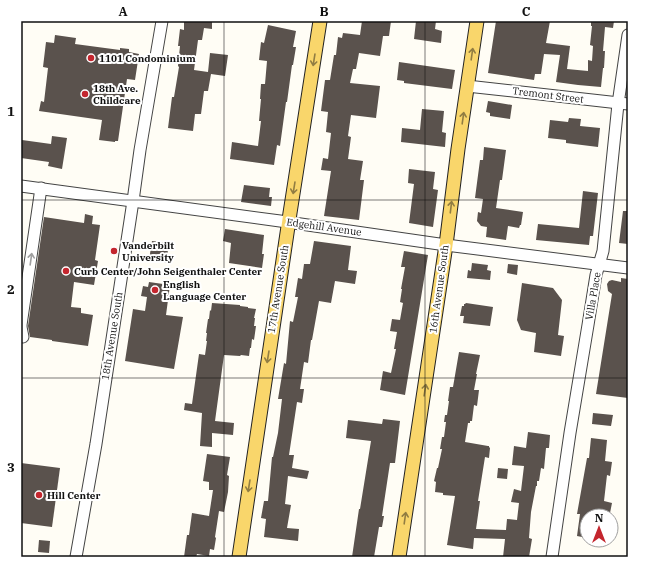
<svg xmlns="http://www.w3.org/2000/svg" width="649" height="578" viewBox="0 0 649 578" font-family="'IBM Plex Serif',serif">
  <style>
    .building { fill: #5a524d }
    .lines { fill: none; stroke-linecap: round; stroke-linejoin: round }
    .minor-casing { stroke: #444; stroke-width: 13 }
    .major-casing { stroke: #222; stroke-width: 15 }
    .minor { stroke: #fff; stroke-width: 11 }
    .major { stroke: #f9d66b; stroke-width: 13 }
    .oneway { stroke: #917d42 }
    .oneway2 { stroke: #a0a0a0 }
    .grid { fill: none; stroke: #111; stroke-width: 1; stroke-opacity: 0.55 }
    .poi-dot { fill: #c4262e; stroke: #fff; stroke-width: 1.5 }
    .labels { text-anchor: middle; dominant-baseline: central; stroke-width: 4; stroke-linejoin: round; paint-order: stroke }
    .poi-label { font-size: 10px; font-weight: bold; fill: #111; stroke: #fff; text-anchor: start }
    .street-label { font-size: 10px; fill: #111; stroke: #fff }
    .neatline { fill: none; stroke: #111; stroke-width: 1.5 }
    .grid-label { font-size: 13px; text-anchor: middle; font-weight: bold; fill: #111 }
  </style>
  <rect width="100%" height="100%" fill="#fffdf5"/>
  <g class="building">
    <polygon points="184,21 208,21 212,22 212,29 204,28 202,40 198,40 194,70 208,72 210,53 228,55 225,76 211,74 208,91 204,91 201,114 195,114 193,131 168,128 172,97 174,97 179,67 178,66 180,46 178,46 180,29 184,30"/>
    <polygon points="362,21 391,21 389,36 383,36 380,56 359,53 356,69 353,69 350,83 380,86 376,118 351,115 348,136 351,137 348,159 363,161 360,180 364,180 359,220 324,216 331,171 321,170 323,158 328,159 331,133 326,132 328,112 321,111 325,80 330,80 334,55 336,55 338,37 342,38 343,33 360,35"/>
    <polygon points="416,21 436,21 435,29 442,31 441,43 414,39"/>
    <polygon points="496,21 550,21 546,43 570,46 567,69 588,71 588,60 592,61 593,46 590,45 592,26 591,26 591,21 614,21 613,28 605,27 603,51 605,51 604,68 603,68 601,87 578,85 556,82 560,55 544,54 541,74 535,74 534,80 488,73"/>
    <polygon points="268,25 296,31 293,47 296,47 293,65 292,65 287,102 286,102 280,146 277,145 274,165 230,159 232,142 258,146 261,121 259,121 261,99 260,99 261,84 265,84 267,61 259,60 261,42 264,43"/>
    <polygon points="55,35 76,38 75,44 120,50 120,48 129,49 129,52 139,54 135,80 127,79 118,141 115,141 115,142 99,140 102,120 39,111 41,101 44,102 48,68 43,67 46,42 54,43"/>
    <polygon points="399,62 455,70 452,89 404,83 404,81 397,80"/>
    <polygon points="488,101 512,105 510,119 490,116 490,113 486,112"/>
    <polygon points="422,109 444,111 442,132 446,133 445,147 401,142 402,128 420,130"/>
    <polygon points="569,118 581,119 580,126 600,128 598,147 566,143 566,140 548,138 550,120 568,122"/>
    <polygon points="52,136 67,138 62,169 48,166 49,162 21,158 21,142 22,140 51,144"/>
    <polygon points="484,147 506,150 502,180 500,180 496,208 523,212 521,225 520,225 519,228 508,226 506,240 486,237 487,227 481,226 477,221 478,212 481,213 483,199 475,198 480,160 483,160"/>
    <polygon points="409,169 435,172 433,189 438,190 433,227 409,223 414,184 408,183"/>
    <polygon points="244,185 270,188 269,197 272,197 271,206 241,202"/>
    <polygon points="583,191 598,193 593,236 590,236 589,245 536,240 538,224 579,228"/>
    <polygon points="623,211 628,211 628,244 619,243"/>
    <polygon points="85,214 93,216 92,224 100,225 95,260 98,261 94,285 74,282 71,307 81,308 81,313 93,315 88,346 52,341 52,340 30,337 28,326 44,217 84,223"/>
    <polygon points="225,229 264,235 262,254 264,254 262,268 229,263 231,243 223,241"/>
    <polygon points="152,241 169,243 166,263 149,260"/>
    <polygon points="314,241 351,246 348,270 357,271 355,284 335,281 331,303 319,301 312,340 311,340 308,363 304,362 300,389 304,389 302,403 297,402 289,455 294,455 292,468 309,471 307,479 288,476 285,504 291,505 287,528 299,529 298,541 264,537 266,519 261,518 264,501 268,501 272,457 273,457 278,433 282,399 278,399 284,363 286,364 290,321 293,322 298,297 295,297 298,278 302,279 304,264 310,264"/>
    <polygon points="404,251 428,255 405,395 380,390 383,371 391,373 396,349 394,349 397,332 390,331 392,319 400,320 403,303 400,302 402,289 401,289 405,267 401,267"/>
    <polygon points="472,263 488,265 487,270 491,271 490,280 467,278 468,270 471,271"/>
    <polygon points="508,264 518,265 517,275 507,273"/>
    <polygon points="621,278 628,279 628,398 596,394 612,294 608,291 607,284 609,281 612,280 621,282"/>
    <polygon points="149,282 170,285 166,315 183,317 174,369 125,361 133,309 145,311 147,297 141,296 143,286 148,287"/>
    <polygon points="522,283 553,288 562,300 558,335 564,336 561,356 534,352 536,333 521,330 517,320"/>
    <polygon points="212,303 240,305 240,306 248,307 248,308 256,309 254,318 255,318 254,326 256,326 254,340 252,339 251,348 250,348 249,356 241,355 240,356 224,355 215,421 234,423 233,435 212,433 212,447 200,446 202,413 184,410 185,403 192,404 199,354 205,355 207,341 206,341 207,333 206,333 208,319 209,319 210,310 211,311"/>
    <polygon points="466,303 493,307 490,326 463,323 464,316 460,316 462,306 464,306 464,304 465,304"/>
    <polygon points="459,352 480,355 476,374 477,374 474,390 479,390 477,406 474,405 472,421 470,421 470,423 468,423 465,442 488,446 489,446 489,447 490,448 489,458 485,457 478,501 480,501 476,529 506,530 507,519 517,520 519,503 511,502 514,489 521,491 524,466 512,465 514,446 526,448 528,432 550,435 549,448 546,448 544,469 541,468 539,481 537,481 537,486 536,486 531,512 529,538 532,539 529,557 503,557 505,539 474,538 473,549 447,545 455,496 443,495 443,493 435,492 436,482 434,481 437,468 438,468 442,449 440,449 442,437 444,437 446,422 444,422 445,415 447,415 449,401 448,401 450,387 453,387"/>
    <polygon points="593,413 613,415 611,426 592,424"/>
    <polygon points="383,419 400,421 395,463 390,463 382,516 384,516 382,527 379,527 374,557 352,557 359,509 360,509 371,441 346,438 348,420 382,424"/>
    <polygon points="591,438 607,440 605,461 612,462 610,476 607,475 604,501 612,503 610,513 599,511 598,516 587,516 587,538 577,536 580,514 577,514 587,458 589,458"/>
    <polygon points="207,454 230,457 227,475 229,476 228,492 224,512 219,511 215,537 216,538 214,550 210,549 209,556 197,554 196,557 184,557 187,535 189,535 192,513 209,516 213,490 209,490 209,482 203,481"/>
    <polygon points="21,463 60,468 52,527 21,523"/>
    <polygon points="498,468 508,469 507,479 497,478"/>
    <polygon points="39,540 50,541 49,553 38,552"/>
  </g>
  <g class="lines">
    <defs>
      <g id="minor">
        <polyline points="467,86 628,104"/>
        <polyline points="21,186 280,221 446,245 628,268"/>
        <polyline points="21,325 41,188"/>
        <polyline points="21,327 23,337"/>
        <polyline points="76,557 96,444 133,201 140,150 162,21"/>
        <polyline points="552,557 570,433 588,325 596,275 603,251 618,104 628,35"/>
      </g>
      <g id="major">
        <polyline points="239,557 290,213 320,21"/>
        <polyline points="399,557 446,245 458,149 477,21"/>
      </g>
    </defs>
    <use href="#minor" class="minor-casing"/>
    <use href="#major" class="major-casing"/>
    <use href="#minor" class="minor"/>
    <use href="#major" class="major"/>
  </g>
  <defs><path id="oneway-shaft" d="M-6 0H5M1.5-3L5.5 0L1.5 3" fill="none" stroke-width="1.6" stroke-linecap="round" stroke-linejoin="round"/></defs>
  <g class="oneway">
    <use href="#oneway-shaft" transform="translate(472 54) rotate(-82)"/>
    <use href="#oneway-shaft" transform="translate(314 60) rotate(99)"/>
    <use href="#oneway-shaft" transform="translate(463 118) rotate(-82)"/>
    <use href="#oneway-shaft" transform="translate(294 188) rotate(99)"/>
    <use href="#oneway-shaft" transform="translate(451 207) rotate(-83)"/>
    <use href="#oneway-shaft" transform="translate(268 357) rotate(99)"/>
    <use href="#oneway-shaft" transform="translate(425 390) rotate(-81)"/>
    <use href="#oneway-shaft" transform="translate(249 486) rotate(99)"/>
    <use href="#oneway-shaft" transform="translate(405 518) rotate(-82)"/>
  </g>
  <use class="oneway2" href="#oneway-shaft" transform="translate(31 259) rotate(-82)"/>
  <path class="grid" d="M224,21V557M425,21V557M21,200H628M21,378H628"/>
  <g class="poi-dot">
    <circle cx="91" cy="58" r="4"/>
    <circle cx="85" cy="94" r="4"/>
    <circle cx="114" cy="251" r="4"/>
    <circle cx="66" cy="271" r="4"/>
    <circle cx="155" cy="290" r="4"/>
    <circle cx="39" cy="495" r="4"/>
  </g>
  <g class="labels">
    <g class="poi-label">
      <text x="99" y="58">1101 Condominium</text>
      <text x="93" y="88">18th Ave.<tspan x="93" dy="12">Childcare</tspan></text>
      <text x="122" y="245">Vanderbilt<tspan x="122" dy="12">University</tspan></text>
      <text x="74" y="271">Curb Center/John Seigenthaler Center</text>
      <text x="163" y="284">English<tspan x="163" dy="12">Language Center</tspan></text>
      <text x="47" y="495">Hill Center</text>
    </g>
    <g class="street-label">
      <text transform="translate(548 95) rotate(7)">Tremont Street</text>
      <text transform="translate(324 227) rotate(8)">Edgehill Avenue</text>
      <text transform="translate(278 289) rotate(-81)">17th Avenue South</text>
      <text transform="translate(439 289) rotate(-82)">16th Avenue South</text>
      <text transform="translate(593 296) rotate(-80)">Villa Place</text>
      <text transform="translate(112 336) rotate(-81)">18th Avenue South</text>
    </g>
  </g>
  <rect width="649" height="578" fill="none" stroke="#ffffff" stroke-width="44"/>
  <g transform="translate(599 528)"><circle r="19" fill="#ffffff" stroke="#a0a0a0"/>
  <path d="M0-3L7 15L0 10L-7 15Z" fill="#c4262e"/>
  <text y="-6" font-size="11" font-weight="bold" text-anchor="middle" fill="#111111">N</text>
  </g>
  <rect x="22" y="22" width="605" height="534" class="neatline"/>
  <g class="grid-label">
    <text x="123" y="16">A</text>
    <text x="324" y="16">B</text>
    <text x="526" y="16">C</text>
    <text x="11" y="116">1</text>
    <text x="11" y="294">2</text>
    <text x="11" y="472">3</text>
  </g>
</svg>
